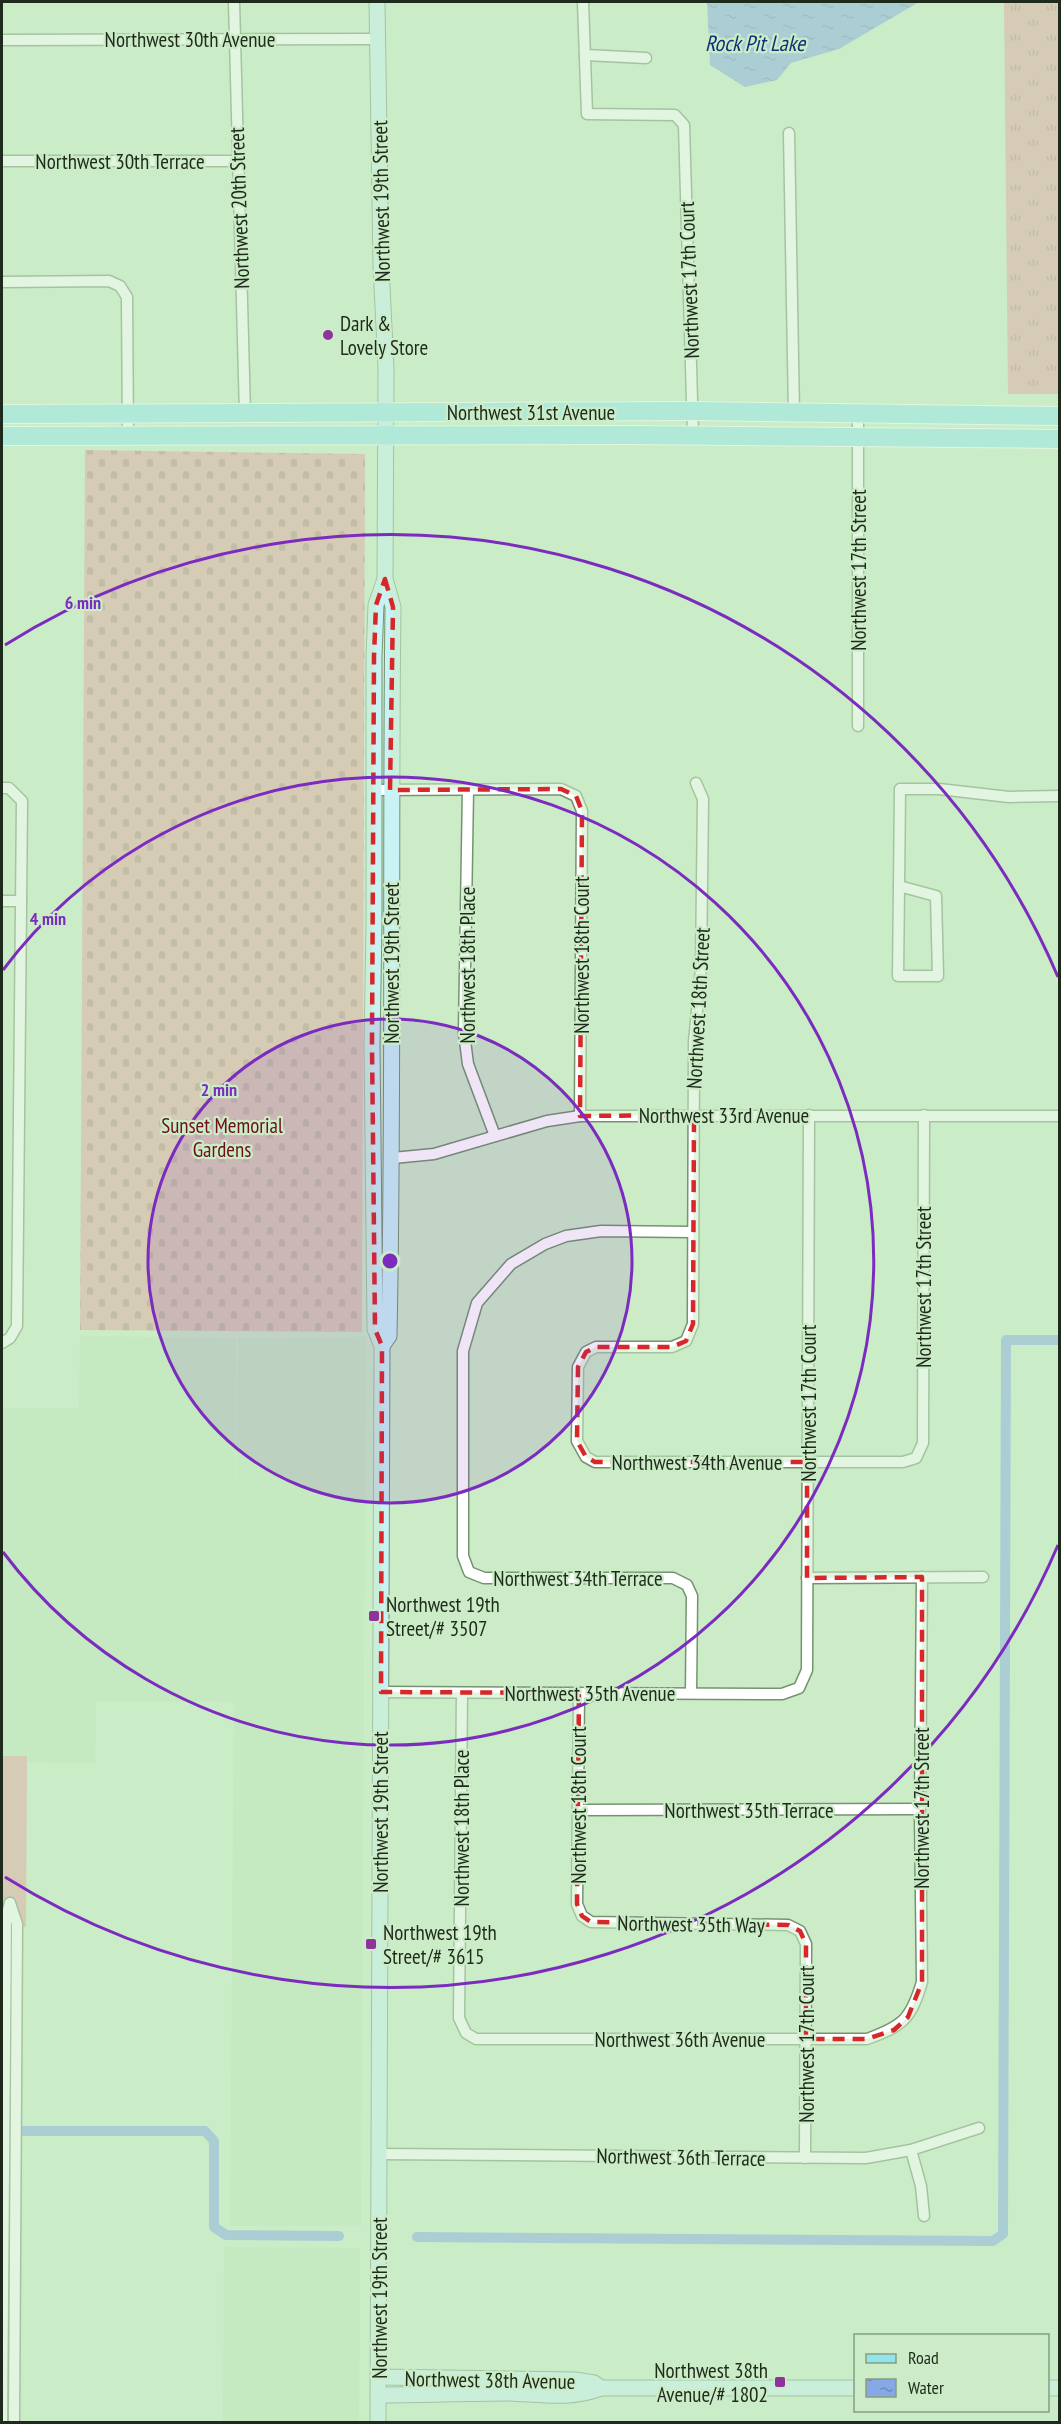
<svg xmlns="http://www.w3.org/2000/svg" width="1061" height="2424" viewBox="0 0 1061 2424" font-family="'PT Sans Narrow',sans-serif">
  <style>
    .built { fill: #bee4b9 }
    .grass { fill: url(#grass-tufts) }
    .cemetery { fill: url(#cemetery-stones) }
    .park { fill: #e4a29f }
    .water { fill: url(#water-ripples) }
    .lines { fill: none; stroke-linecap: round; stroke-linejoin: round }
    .canal { stroke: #86a8e5; stroke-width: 10 }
    .street-casing { stroke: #759371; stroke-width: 13 }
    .secondary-casing { stroke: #759371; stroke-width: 17 }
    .primary-casing { stroke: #fff; stroke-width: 20 }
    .street { stroke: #fff; stroke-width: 10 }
    .secondary { stroke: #c8f2f4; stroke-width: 15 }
    .primary { stroke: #91e4ea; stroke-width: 18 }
    .marked { fill: none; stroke: #d62828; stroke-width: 4.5; stroke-dasharray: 12 8; stroke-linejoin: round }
    .ring { fill: none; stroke: #7b2cbf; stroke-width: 3 }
    .poi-dot { fill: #8e329c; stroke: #cbecc7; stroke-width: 2 }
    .labels { text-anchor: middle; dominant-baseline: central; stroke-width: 4.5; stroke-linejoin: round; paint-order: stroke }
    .street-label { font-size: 21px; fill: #1e2a1c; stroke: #cbecc7 }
    .poi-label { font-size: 21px; fill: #1e2a1c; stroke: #cbecc7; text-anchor: start }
    .park-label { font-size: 21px; fill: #6e0f19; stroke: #cbecc7 }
    .water-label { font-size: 22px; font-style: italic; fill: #0f337a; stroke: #cbecc7 }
    .centre { fill: #7b2cbf; stroke: #cbecc7; stroke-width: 3 }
    .ring-label { font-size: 18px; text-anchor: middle; font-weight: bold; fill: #7b2cbf; stroke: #cbecc7; stroke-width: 4.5; stroke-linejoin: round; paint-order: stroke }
  </style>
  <defs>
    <pattern id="grass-tufts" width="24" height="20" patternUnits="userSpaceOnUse" patternTransform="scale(1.5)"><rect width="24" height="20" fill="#e4a29f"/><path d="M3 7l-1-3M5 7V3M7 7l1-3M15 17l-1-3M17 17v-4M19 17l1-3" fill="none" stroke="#b88481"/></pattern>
    <pattern id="cemetery-stones" width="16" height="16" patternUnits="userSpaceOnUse" patternTransform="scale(1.5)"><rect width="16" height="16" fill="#e4a29f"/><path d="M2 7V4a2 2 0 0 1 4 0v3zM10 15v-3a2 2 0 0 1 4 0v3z" fill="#b88481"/></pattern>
    <pattern id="water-ripples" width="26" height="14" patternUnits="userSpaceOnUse" patternTransform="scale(1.5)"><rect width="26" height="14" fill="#86a8e5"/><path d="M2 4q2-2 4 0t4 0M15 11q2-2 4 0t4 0" fill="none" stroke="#6d89b9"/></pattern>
  </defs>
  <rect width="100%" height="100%" fill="#cbecc7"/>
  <g class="built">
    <polygon points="80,1336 236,1338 235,1572 238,1338 366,1337 361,2226 230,2226 234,1702 96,1701 95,1763 27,1762 27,1756 2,1756 2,1408 79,1408"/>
    <polygon points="224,2247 360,2248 359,2422 223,2422"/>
  </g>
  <g class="grass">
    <polygon points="1004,2 1059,2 1059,394 1008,394"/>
    <polygon points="9,2115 11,2115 11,2249 8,2249"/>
  </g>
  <polygon class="cemetery" points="85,450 365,454 362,1332 80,1330"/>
  <polygon class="park" points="2,1756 27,1756 26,1927 2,1927"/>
  <polygon class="water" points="707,2 919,2 839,49 791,63 777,80 745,87 710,65"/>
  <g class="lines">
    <g class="canal">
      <polyline points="2,2131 205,2131 214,2141 214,2227 226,2235 339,2236"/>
      <polyline points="417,2237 993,2241 1003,2234 1006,1340 1060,1340"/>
    </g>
    <defs>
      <g id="street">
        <polyline points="234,2 245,414"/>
        <polyline points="583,2 587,114 675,115 684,125 693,435"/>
        <polyline points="2,40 378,39"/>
        <polyline points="585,55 646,58"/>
        <polyline points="789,133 794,413"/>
        <polyline points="2,161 238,161"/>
        <polyline points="2,282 109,281 120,286 127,297 128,437"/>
        <polyline points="858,726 858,414"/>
        <polyline points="696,783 703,799 701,968 694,1042 693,1324 686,1341 672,1347 596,1347 586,1352 578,1367 577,1441 586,1457 595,1462 903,1462 916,1458 923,1443 924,1115"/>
        <polyline points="2,788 9,788 22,801 17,1326 10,1338 2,1343"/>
        <polyline points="468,789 464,1033 468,1064 495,1136"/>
        <polyline points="373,790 561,789 576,796 582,811 580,1116"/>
        <polyline points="899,886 900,789 939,789 1009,797 1060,796"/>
        <polygon points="899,886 936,896 938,976 898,976"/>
        <polyline points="2,901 21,901"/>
        <polyline points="393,1158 434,1154 547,1121 580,1116 1060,1116"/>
        <polyline points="807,1578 983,1577"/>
        <polyline points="381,1692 782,1694 799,1688 807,1670 809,1115"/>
        <path d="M462,1693L459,2018L466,2033L476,2039H867C903,2026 911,2019 922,1982L920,1809L922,1577"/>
        <polyline points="579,1693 577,1904 582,1916 591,1922 788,1925 800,1931 806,1944 805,2158"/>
        <polyline points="691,1693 692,1596 687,1585 673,1578 484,1578 469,1572 463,1556 463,1351 477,1303 511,1264 545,1244 566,1236 601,1231 693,1232"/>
        <polyline points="578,1810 920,1809"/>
        <polyline points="10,1903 17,1924 14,2422"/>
        <polyline points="911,2150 921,2186 924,2216"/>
        <polyline points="379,2154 866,2158 911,2150 979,2128"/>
        <polyline points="2,2422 6,1918 10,1903"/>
      </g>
      <g id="secondary">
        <path d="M377,2L381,266L386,369L385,579L393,607C390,850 394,1093 389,1336L382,1346"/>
        <polyline points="379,2377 575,2380 594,2383 601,2388"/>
        <polyline points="1048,2388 1060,2388"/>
        <path d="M378,2395C422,2395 465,2393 509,2393C540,2394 570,2400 601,2388H856"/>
        <polyline points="378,2422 382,1346 375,1329 372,1045 374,924 374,656 376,605 385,579"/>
      </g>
      <g id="primary">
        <polyline points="2,414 693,411 1060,416"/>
        <polyline points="2,436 629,435 1060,439"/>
      </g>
    </defs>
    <use href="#street" class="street-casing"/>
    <use href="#secondary" class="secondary-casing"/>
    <use href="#primary" class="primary-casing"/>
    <use href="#street" class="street"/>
    <use href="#secondary" class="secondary"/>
    <use href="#primary" class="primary"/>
  </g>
  <path d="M0 0H1061V2424H0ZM385,579L393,607L390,790L561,789L576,796L582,811L580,1116L694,1115L693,1324L686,1341L672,1347H596L586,1352L578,1367L577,1441L586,1457L595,1462H807V1578L922,1577V1982L908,2017L894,2030L867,2039H806V1944L800,1931L788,1925L591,1922L582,1916L577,1904L579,1693L381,1692L382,1346L375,1329L372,1045L374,656L376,605Z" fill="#cbecc7" fill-opacity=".55" fill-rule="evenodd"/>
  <path class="marked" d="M385,579L393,607L390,790L561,789L576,796L582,811L580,1116L694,1115L693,1324L686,1341L672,1347H596L586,1352L578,1367L577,1441L586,1457L595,1462H807V1578L922,1577V1982L908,2017L894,2030L867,2039H806V1944L800,1931L788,1925L591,1922L582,1916L577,1904L579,1693L381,1692L382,1346L375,1329L372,1045L374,656L376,605Z"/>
  <circle cx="390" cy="1261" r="242" fill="#7b2cbf" fill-opacity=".12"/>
  <g class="ring">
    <circle cx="390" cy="1261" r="242"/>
    <path d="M3 970A484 484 0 1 1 3 1552"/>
    <path d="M1058 1545A726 726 0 0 1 5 1877M5 645A726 726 0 0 1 1058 977"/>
  </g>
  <g class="poi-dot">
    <circle cx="328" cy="335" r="6"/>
    <rect x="368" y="1610" width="12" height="12" rx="3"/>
    <rect x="365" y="1938" width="12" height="12" rx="3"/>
    <rect x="774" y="2376" width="12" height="12" rx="3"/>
  </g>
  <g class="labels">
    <g class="street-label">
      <text x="190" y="39">Northwest 30th Avenue</text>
      <text x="120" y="161">Northwest 30th Terrace</text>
      <text transform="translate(381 201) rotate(-91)">Northwest 19th Street</text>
      <text transform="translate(239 208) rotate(-92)">Northwest 20th Street</text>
      <text transform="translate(689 280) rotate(-92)">Northwest 17th Court</text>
      <text x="531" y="412">Northwest 31st Avenue</text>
      <text transform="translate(858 570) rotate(-90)">Northwest 17th Street</text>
      <text transform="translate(581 955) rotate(-90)">Northwest 18th Court</text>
      <text transform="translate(391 963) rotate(-90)">Northwest 19th Street</text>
      <text transform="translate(467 965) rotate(-90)">Northwest 18th Place</text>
      <text transform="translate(698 1008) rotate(-87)">Northwest 18th Street</text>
      <text x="724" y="1115">Northwest 33rd Avenue</text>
      <text transform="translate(923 1287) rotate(-90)">Northwest 17th Street</text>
      <text transform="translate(808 1403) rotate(-90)">Northwest 17th Court</text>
      <text x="697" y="1462">Northwest 34th Avenue</text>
      <text x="578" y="1578">Northwest 34th Terrace</text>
      <text x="590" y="1693">Northwest 35th Avenue</text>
      <text transform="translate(578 1805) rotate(-90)">Northwest 18th Court</text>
      <text transform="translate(921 1808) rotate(-90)">Northwest 17th Street</text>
      <text x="749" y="1810">Northwest 35th Terrace</text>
      <text transform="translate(380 1812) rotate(-90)">Northwest 19th Street</text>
      <text transform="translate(461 1828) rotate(-90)">Northwest 18th Place</text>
      <text transform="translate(691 1924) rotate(1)">Northwest 35th Way</text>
      <text x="680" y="2039">Northwest 36th Avenue</text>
      <text transform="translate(806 2044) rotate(-90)">Northwest 17th Court</text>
      <text transform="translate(681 2157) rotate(1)">Northwest 36th Terrace</text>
      <text transform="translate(379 2298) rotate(-90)">Northwest 19th Street</text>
      <text transform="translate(490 2380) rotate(1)">Northwest 38th Avenue</text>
    </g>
    <g class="poi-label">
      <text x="340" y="323">Dark &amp;<tspan x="340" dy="24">Lovely Store</tspan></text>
      <text x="386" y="1604">Northwest 19th<tspan x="386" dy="24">Street/# 3507</tspan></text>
      <text x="383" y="1932">Northwest 19th<tspan x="383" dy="24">Street/# 3615</tspan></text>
      <text x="768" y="2370" text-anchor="end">Northwest 38th<tspan x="768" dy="24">Avenue/# 1802</tspan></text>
    </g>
    <g class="park-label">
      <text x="222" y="1125">Sunset Memorial<tspan x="222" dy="24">Gardens</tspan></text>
    </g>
    <g class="water-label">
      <text x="755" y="43">Rock Pit Lake</text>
    </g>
  </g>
  <circle cx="390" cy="1261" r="9" class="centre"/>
  <g class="ring-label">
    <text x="83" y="609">6 min</text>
    <text x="48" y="925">4 min</text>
    <text x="219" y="1096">2 min</text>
  </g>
  <rect width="1061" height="2424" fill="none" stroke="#1e2a1c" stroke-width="6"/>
  <rect x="854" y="2334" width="195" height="78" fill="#cbecc7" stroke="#869e83" stroke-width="1.5"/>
  <rect x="866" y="2354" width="30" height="9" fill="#91e4ea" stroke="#869e83" stroke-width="1.5"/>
  <text x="908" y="2364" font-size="18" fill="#1e2a1c">Road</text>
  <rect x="866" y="2379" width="30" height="18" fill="url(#water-ripples)" stroke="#869e83" stroke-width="1.5"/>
  <text x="908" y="2394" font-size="18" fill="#1e2a1c">Water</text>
</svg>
